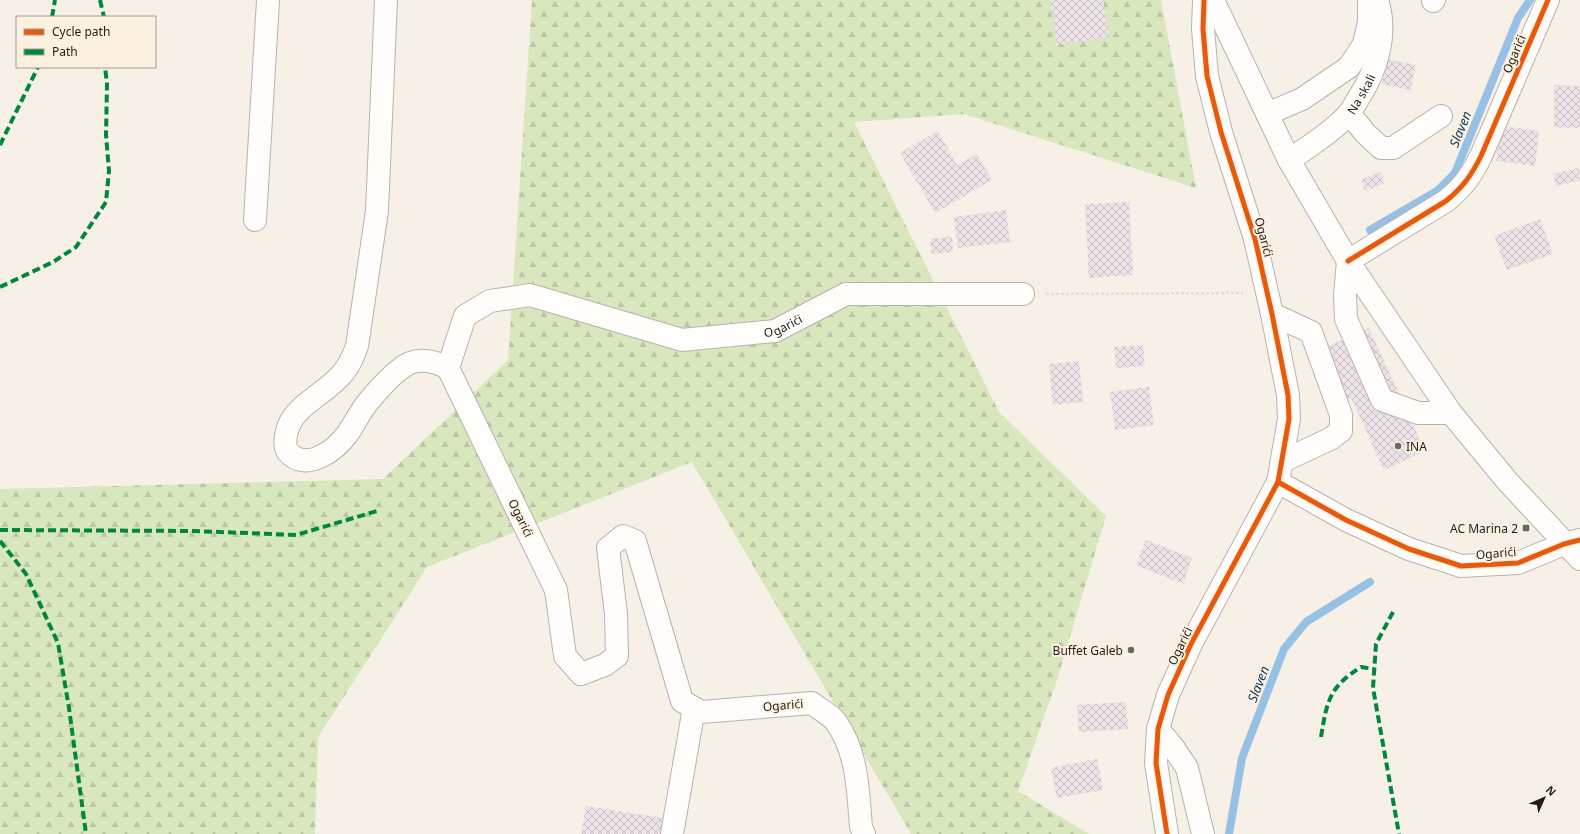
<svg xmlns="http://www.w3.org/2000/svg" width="1580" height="834" viewBox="0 0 1580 834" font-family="'Noto Sans',sans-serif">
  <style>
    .forest { fill: url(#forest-firs) }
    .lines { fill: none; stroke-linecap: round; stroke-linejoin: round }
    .stream { stroke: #97c1e4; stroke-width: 8 }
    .building { fill: url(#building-cross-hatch) }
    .minor-casing { stroke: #b7b3ac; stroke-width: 24 }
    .major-casing { stroke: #b7b3ac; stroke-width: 24 }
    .path { stroke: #e0dedb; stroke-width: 2.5; stroke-dasharray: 3 2; stroke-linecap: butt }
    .minor { stroke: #fefdfb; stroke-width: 22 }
    .major { stroke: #fefdfb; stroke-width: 22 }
    .quiet { stroke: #00873e; stroke-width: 4; stroke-dasharray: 8 4; stroke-linecap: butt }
    .cycleway-casing { stroke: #fcf1e1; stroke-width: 8 }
    .cycleway { stroke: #e8590c; stroke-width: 5 }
    .poi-dot { fill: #6b665f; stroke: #fcf1e1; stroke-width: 1.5 }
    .labels { text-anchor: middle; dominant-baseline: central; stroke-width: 4; stroke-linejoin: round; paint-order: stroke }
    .street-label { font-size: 12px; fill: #201c16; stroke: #fcf1e1 }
    .poi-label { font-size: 12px; fill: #201c16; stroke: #fcf1e1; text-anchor: end }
    .water-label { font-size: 13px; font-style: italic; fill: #0f3f62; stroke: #fcf1e1 }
  </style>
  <defs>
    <pattern id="forest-firs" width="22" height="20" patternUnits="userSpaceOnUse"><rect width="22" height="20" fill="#d8e7be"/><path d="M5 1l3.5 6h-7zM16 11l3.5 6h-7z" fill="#b9c6a3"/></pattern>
    <pattern id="building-cross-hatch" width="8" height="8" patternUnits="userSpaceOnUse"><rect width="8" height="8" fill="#ece2e7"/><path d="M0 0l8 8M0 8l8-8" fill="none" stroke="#cac1c5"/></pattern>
  </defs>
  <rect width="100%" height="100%" fill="#f6f0e7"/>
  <polygon class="forest" points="532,0 1161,0 1196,188 964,114 854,122 999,412 1106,516 1057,680 1018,791 1089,834 911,834 692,462 427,567 318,737 315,834 0,834 0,489 383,479 508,360"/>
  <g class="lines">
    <g class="stream">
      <polyline points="1370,230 1437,191 1455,173 1518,18 1530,0"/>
      <polyline points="1229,834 1242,758 1284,649 1306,622 1370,582"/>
    </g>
  </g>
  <g class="building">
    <polygon points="1050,0 1103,0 1109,37 1057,45"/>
    <polygon points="1387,59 1416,65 1410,90 1382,84"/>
    <polygon points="1554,85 1580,86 1580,128 1554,127"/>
    <polygon points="1501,126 1539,131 1535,166 1496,161"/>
    <polygon points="938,131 957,165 977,154 992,180 935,213 900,153"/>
    <polygon points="1579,168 1580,180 1556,186 1553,174"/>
    <polygon points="1381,172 1385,183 1365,191 1361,180"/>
    <polygon points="1129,202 1133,275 1089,278 1085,204"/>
    <polygon points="1006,210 1010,242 958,248 954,217"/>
    <polygon points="1540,219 1553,254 1507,270 1494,236"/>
    <polygon points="952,236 953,252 932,254 930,239"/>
    <polygon points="1369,328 1425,451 1384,470 1351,398 1335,405 1311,354"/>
    <polygon points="1143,345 1145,366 1116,368 1114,347"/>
    <polygon points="1079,361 1083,402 1053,405 1049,364"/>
    <polygon points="1149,387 1154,425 1115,430 1110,392"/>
    <polygon points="1146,540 1192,558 1183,584 1136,565"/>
    <polygon points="1126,702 1128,729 1079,732 1077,705"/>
    <polygon points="1097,759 1103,790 1057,798 1051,768"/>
    <polygon points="586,806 669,819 666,834 581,834"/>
  </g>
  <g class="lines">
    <defs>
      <g id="minor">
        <path d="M386,0L377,211L357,346C353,357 349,367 341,375C327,392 297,405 289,425C286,432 283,445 288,452C306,473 336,450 348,433C355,423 360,412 368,402C378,390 396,369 410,363C423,358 436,362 448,368"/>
        <polyline points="1433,1 1434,0"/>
        <polyline points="1349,113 1365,133 1381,148 1393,148 1441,116"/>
        <polyline points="1267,114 1302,99 1349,67 1364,44 1369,22 1369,3"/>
        <path id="s1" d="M1289,160C1310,146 1330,133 1348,115C1352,110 1355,104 1358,99C1377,70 1388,34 1377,0"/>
        <polyline points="255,220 268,0"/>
        <polyline points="1272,314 1311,332 1341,415 1341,431 1330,439 1283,461"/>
        <path d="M1451,413H1418L1382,400L1346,319L1345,295L1348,261L1446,201C1463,187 1471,176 1481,156L1548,0"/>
        <polyline points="1278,482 1346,520 1409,549 1461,566 1518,563 1564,544 1580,540"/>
        <polyline points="1158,729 1173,747 1187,768 1203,834"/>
        <polyline points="672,834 694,708"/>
        <path id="s2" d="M864,834L861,827C858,792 858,753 836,722C831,715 819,709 812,703L701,712L682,701L635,541L623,536L608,548L616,614L617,656L605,665L581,674L565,656L556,590L448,368L465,316L490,301L530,295L682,340L775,331L846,294H1023"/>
        <polyline points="1167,834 1156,763 1158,729 1168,695 1191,644 1278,482 1289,419 1288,395 1272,314 1255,239 1221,132 1207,76 1203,29 1204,0"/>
      </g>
      <polyline id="major" points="1213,0 1289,160 1348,261 1451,413 1508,482 1580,559"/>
    </defs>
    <use href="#minor" class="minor-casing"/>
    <use href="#major" class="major-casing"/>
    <polyline class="path" points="1046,294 1243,293"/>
    <use href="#minor" class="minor"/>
    <use href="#major" class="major"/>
    <g class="quiet">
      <polyline points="100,0 104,17"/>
      <polyline points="52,17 55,0"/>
      <polyline points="0,145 38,67"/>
      <polyline points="0,287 53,262 76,247 106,202 109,171 106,135 107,84 105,67"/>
      <polyline points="0,530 194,531 296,535 377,511"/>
      <polyline points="0,541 26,574 58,643 69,708 86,834"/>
      <polyline points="1393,612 1376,644 1373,688 1399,834"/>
      <path d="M1321,737C1327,701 1329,687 1361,667L1374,669"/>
    </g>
    <defs>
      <g id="cycleway">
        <path d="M1348,261L1446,201C1463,187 1471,176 1481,156L1548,0"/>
        <polyline points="1278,482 1346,520 1409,549 1461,566 1518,563 1564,544 1580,540"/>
        <polyline points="1167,834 1156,763 1158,729 1168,695 1191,644 1278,482 1289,419 1288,395 1272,314 1255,239 1221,132 1207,76 1203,29 1204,0"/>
      </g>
    </defs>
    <use href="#cycleway" class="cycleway-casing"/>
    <use href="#cycleway" class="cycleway"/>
  </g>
  <g class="poi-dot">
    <circle cx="1398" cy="446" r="4"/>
    <rect x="1522" y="524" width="8" height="8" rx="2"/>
    <circle cx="1131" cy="650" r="4"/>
  </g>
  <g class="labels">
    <g class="street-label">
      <text transform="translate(1514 54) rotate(-67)">Ogarići</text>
      <text stroke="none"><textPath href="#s1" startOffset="99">Na skali</textPath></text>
      <text transform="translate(1264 237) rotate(75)">Ogarići</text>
      <text stroke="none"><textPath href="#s2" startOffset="1352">Ogarići</textPath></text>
      <text transform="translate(521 518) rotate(64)">Ogarići</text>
      <text transform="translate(1496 553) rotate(-5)">Ogarići</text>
      <text transform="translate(1180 646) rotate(-64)">Ogarići</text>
      <text transform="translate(783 705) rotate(-5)">Ogarići</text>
    </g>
    <g class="poi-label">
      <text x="1406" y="446" text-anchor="start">INA</text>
      <text x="1518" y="528">AC Marina 2</text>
      <text x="1123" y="650">Buffet Galeb</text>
    </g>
    <g class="water-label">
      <text transform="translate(1460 129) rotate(-68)">Slaven</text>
      <text transform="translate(1258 684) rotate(-69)">Slaven</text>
    </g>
  </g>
  <rect x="16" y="16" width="140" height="52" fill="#fcf1e1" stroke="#a49c90"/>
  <rect x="24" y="29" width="20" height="6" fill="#e8590c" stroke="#a49c90"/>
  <text x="52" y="36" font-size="12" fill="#201c16">Cycle path</text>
  <rect x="24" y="49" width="20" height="6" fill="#00873e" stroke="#a49c90"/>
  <text x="52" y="56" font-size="12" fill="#201c16">Path</text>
  <g transform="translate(1544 798) rotate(45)" stroke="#fcf1e1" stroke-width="3" paint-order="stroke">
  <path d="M0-3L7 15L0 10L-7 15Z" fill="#201c16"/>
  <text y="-6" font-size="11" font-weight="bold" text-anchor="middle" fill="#201c16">N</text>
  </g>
</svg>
